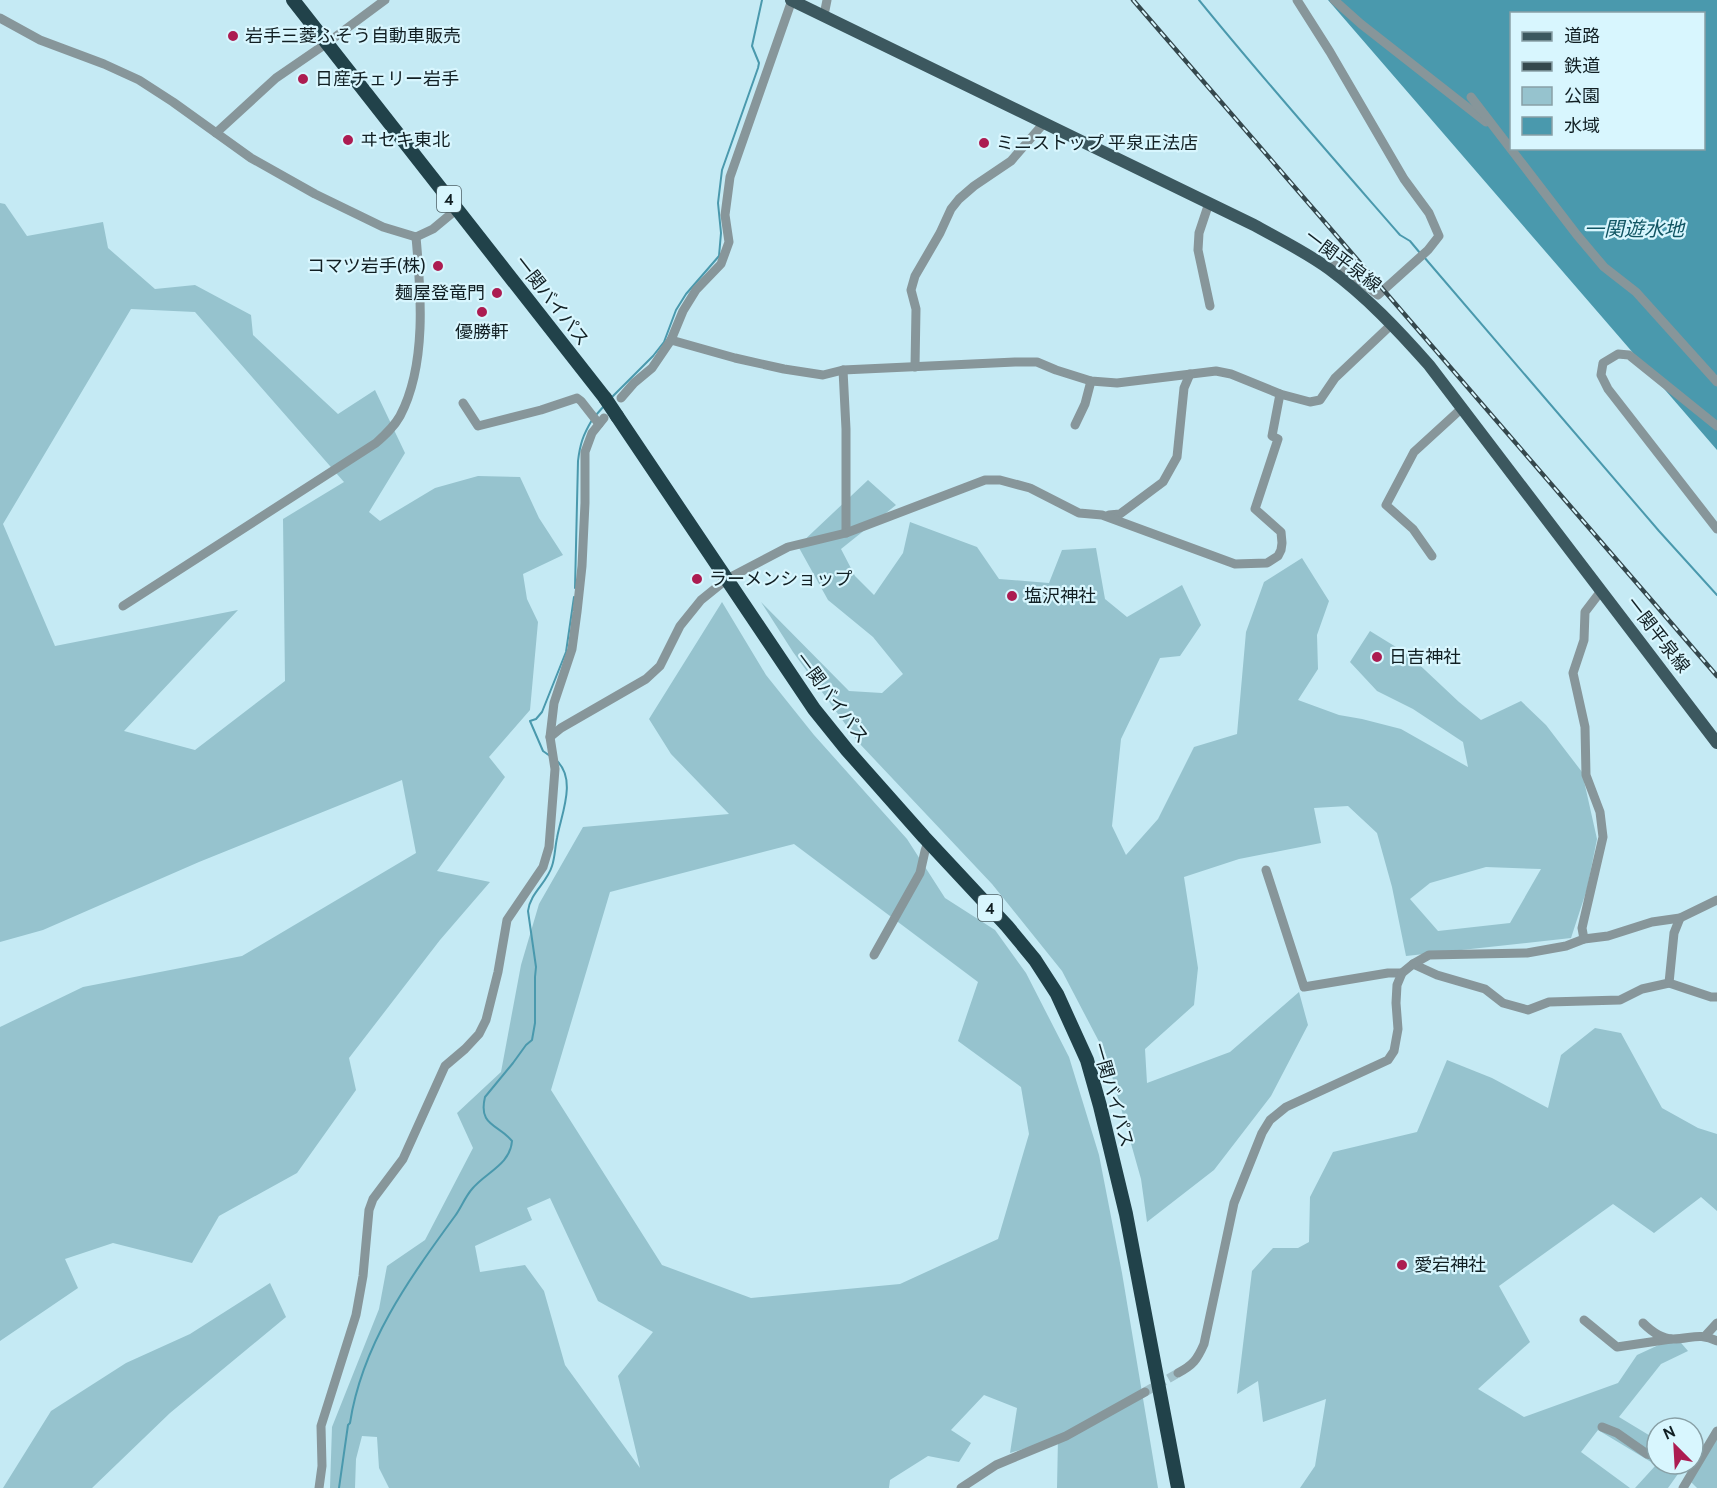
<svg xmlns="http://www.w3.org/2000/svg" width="1717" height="1488" viewBox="0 0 1717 1488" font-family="Cabin,'Noto Sans JP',sans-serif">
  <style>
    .green { fill: #96c3ce; fill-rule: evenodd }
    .water { fill: #4a99ad; fill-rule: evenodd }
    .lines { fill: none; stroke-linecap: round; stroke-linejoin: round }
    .stream { stroke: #4a99ad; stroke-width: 2 }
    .minor-tunnel { stroke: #a1c1ca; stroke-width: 9; stroke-dasharray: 9 4.5; stroke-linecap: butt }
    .minor { stroke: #87969a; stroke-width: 9 }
    .major { stroke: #3c585f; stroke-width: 12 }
    .highway { stroke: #21424a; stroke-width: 14 }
    .rail-casing { stroke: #35484d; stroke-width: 4.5 }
    .rail { stroke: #d8f6fe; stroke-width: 2; stroke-dasharray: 7; stroke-linecap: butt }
    .highway-bridge { stroke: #21424a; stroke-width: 14 }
    .poi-dot { fill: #ac1c51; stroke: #d8f6fe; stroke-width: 2 }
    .labels { text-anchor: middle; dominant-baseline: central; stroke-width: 4.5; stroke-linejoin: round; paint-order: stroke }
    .shield { fill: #d8f6fe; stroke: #4d6065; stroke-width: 1.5 }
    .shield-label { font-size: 16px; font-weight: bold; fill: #111f23 }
    .poi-label { font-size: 18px; fill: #111f23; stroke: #d8f6fe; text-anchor: start }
    .street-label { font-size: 18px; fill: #111f23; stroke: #d8f6fe }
    .water-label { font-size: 20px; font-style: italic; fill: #115563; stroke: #d8f6fe }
  </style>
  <rect width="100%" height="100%" fill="#c5eaf4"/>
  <g class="green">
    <path d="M0,203L5,204L27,236L103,222L108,248L155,289L195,285L251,315L253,335L338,414L375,390L405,453L369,512L380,521L435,488L478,476L520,477L539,518L563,555L523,574L527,599L538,622L530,710L489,757L505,777L437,871L490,882L440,940L349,1058L356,1090L297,1173L219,1216L192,1263L113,1243L65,1259L78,1288L0,1341V1027L83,987L242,956L416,853L402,780L199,862L43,930L0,942ZM131,309L195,312L344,482L283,519L285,681L195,750L124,731L238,610L55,646L3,524Z"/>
    <path d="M868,480L896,505L841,549L855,576L874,595L903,553L910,522L977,547L999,579L1049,583L1062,550L1096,548L1105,599L1127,617L1182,585L1201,625L1180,656L1160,658L1121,739L1112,826L1126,855L1158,819L1194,747L1237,734L1246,632L1264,582L1302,558L1329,601L1317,635L1318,669L1298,700L1339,715L1362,719L1401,729L1468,767L1463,742L1413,709L1377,691L1350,662L1370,631L1409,655L1459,702L1481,720L1521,701L1546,725L1582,772L1597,839L1587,889L1571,938L1406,956L1392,887L1377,833L1348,806L1314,808L1321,843L1239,859L1184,877L1198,968L1194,1005L1145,1049L1147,1083L1230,1052L1299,992L1308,1025L1271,1096L1214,1170L1147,1222L1141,1179L1106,1055L1062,971L992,884L859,743L793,652L761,602L849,691L882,693L903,674L873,637L828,600L798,546ZM1486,867L1541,869L1510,923L1438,931L1410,899L1430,883Z"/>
    <path d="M722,602L766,675L814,735L907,839L945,898L995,930L1026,973L1069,1057L1099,1155L1122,1273L1158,1488H1057L1058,1438L1010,1453L1017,1408L984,1395L951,1430L971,1443L959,1462L928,1456L890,1480L889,1488H389L379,1468L377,1437L362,1436L356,1459L355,1488H330L332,1427L379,1309L387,1266L425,1240L473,1148L457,1113L501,1072L521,965L539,904L583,827L729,814L671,754L649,719ZM794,844L978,982L958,1041L1021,1087L1029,1134L998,1239L900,1284L751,1298L662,1265L551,1090L610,892ZM550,1198L598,1301L653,1332L618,1376L640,1468L565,1365L544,1291L525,1265L480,1272L475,1246L532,1220L527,1208Z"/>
    <polygon points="1595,1028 1621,1033 1662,1108 1698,1128 1717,1134 1717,1211 1701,1197 1654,1233 1613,1204 1499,1286 1530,1342 1478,1389 1524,1417 1618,1383 1637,1355 1676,1337 1688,1351 1661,1364 1619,1417 1657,1440 1657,1464 1685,1464 1668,1488 1635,1488 1656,1465 1598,1430 1581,1452 1630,1488 1300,1488 1315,1466 1326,1399 1263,1422 1258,1381 1237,1394 1252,1271 1273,1248 1298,1248 1309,1242 1310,1197 1333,1152 1417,1132 1447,1060 1492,1078 1548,1108 1561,1055"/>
    <polygon points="270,1283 286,1317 170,1413 92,1488 3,1488 51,1411 126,1363 190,1334"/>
    <polygon points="1717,1437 1717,1488 1697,1488 1691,1482"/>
  </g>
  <path class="water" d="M1328,0H1717V450ZM1512,14H1704V148H1512Z"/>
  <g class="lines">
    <g class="stream">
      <path d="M1199,0C1264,80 1332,157 1400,235L1410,241L1420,253"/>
      <polyline points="1424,257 1659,531 1717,595"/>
      <polyline points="612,397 653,356 664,342 676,310 686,294 719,256 721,233 718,203 722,170 758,68 759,63 752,46 762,0"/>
      <polyline points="596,415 604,406"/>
      <path d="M575,588L578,461C580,444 583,435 592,420"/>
      <polyline points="550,756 543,751 530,721 536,719 542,712 566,652 574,597"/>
      <path d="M339,1488L348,1425L350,1423C362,1344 409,1279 455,1216C461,1208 465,1197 472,1189C486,1172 510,1165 512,1141C498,1124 478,1126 485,1097L513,1063L526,1045L532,1040L535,1023V977L536,967L528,911C530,893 547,883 552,866C555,857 555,847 557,838C561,815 577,780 557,761"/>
    </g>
    <polyline class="minor-tunnel" points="1145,1392 1178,1373"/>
    <g class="minor">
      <polyline points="1297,0 1330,52 1404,179 1429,213 1439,236 1428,250 1378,295 1344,269 1336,265 1329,269"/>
      <polyline points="1334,0 1361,24 1486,122"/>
      <polyline points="824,15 827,0"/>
      <polyline points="0,18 40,40 104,64 139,80 173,102 251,158 315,194 383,227 416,237 433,229 457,209"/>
      <polyline points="1471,97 1577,235 1604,267 1636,292 1717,382"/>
      <polyline points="216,133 276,78 327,43 385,0"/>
      <polyline points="1209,203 1199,233 1198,250 1210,306"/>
      <polyline points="671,340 735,358 784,369 823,375 843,370 1015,362 1037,362 1056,370 1091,381 1117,383 1216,371 1231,374 1280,394 1310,402 1320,400 1335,378 1392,324"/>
      <polyline points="915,367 916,309 911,290 915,276 940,233 951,209 959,199 974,186 1011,161 1044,123"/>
      <polyline points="843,370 846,429 846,533"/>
      <polyline points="621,398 634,383 652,368 671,340 683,311 696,290 721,264 729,242 725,215 730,177 792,0"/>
      <polyline points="463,403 478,426 541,410 577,398 581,401 599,424"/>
      <polyline points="1075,425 1085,404 1091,381"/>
      <polyline points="1717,426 1629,355 1618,354 1603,363 1601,375 1608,389 1717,529"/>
      <polyline points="1109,515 1120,514 1163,482 1177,457 1184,388 1190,374"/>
      <polyline points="1432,556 1413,529 1386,505 1414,452 1461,409"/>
      <path d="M123,606L376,443C385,435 394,427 400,416C427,365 421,292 416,237"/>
      <polyline points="550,737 561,728 646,679 660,666 680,626 701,600 727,579 788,547 846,533 985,480 1000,480 1030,488 1079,513 1102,515 1235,564 1267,563 1278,556 1281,550 1282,543 1281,532 1255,509 1278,439 1272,436 1280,394"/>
      <polyline points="1266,870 1304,987 1388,973 1402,973"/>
      <polyline points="1584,939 1582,928 1603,837 1600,812 1586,775 1585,727 1573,673 1584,640 1585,612 1601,591"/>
      <polyline points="874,955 920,873 925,851 928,842"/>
      <polyline points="1413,964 1437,975 1485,989 1503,1003 1528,1010 1549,1002 1620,1000 1642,989 1669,983 1674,933 1680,918"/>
      <polyline points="1669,983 1711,997 1717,997"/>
      <polyline points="1584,1320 1617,1347 1671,1339"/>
      <path d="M1643,1323C1651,1331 1661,1339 1673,1339C1691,1339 1699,1332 1717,1341"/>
      <polyline points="1706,1335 1717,1323"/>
      <path d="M1178,1373C1193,1365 1197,1360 1204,1344L1234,1203L1262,1133L1270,1120L1286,1107L1388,1060L1394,1051L1398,1029L1396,1003L1397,985L1402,973L1413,964L1429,955L1527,953L1566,946L1584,939L1608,936L1652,922L1680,918L1717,900"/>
      <polyline points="1602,1427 1617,1433 1647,1454 1657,1456"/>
      <polyline points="319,1488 322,1466 321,1426 356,1315 363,1276 369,1210 373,1199 403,1159 445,1066 465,1049 479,1034 486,1020 498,972 507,920 543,867 549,847 555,769 550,737 554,703 572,649 577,612 582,566 585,503 585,452 592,433 604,418"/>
      <polyline points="961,1488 996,1465 1066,1436 1145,1392"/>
      <polyline points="1683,1488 1717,1431"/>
    </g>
    <path class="major" d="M791,0L1254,225C1279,239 1306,252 1329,269C1367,297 1398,330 1429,365L1717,743"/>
    <g class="highway">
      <polyline points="293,0 605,398"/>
      <polyline points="617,416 814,709 847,750 924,837 1007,926 1035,960 1057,994 1087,1060 1100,1106 1126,1214 1178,1488"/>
    </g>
    <defs>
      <polyline id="rail" points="1133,0 1717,676"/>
    </defs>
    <use href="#rail" class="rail-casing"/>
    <use href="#rail" class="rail"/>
    <polyline class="highway-bridge" points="605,398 617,416"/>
  </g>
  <g class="poi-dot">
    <circle cx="233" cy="36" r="6"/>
    <circle cx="303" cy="79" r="6"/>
    <circle cx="348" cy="140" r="6"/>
    <circle cx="984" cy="143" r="6"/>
    <circle cx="438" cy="266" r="6"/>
    <circle cx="497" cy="293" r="6"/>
    <circle cx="482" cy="312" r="6"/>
    <circle cx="697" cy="579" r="6"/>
    <circle cx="1012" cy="596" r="6"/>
    <circle cx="1377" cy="657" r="6"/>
    <circle cx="1402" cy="1265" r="6"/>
  </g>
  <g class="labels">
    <g class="shield">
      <rect x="437" y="186" width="24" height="26" rx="4.5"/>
      <rect x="978" y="895" width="24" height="26" rx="4.5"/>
    </g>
    <g class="shield-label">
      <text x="449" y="199">4</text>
      <text x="990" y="908">4</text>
    </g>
    <g class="poi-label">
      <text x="245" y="36">岩手三菱ふそう自動車販売</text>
      <text x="315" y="79">日産チェリー岩手</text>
      <text x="360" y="140">ヰセキ東北</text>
      <text x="996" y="143">ミニストップ 平泉正法店</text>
      <text x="426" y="266" text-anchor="end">コマツ岩手(株)</text>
      <text x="485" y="293" text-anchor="end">麺屋登竜門</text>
      <text x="482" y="332" text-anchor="middle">優勝軒</text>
      <text x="709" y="579">ラーメンショップ</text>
      <text x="1024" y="596">塩沢神社</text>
      <text x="1389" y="657">日吉神社</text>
      <text x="1414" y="1265">愛宕神社</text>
    </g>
    <g class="street-label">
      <text transform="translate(1343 261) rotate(37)">一関平泉線</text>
      <text transform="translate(552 301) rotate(52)">一関バイパス</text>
      <text transform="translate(1658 635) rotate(52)">一関平泉線</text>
      <text transform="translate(832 698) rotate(53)">一関バイパス</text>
      <text transform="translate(1113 1095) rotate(74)">一関バイパス</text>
    </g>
    <g class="water-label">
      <text x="1634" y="229">一関遊水地</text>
    </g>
  </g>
  <rect x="1510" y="12" width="195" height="138" fill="#d8f6fe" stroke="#88a0a6" stroke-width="1.5"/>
  <rect x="1522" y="32" width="30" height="9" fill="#3c585f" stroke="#88a0a6" stroke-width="1.5"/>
  <text x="1564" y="42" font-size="18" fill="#111f23">道路</text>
  <rect x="1522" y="62" width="30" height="9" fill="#35484d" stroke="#88a0a6" stroke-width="1.5"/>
  <text x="1564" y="72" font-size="18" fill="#111f23">鉄道</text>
  <rect x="1522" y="87" width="30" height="18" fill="#96c3ce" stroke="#88a0a6" stroke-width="1.5"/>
  <text x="1564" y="102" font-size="18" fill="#111f23">公園</text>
  <rect x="1522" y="117" width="30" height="18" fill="#4a99ad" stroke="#88a0a6" stroke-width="1.5"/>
  <text x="1564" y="132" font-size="18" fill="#111f23">水域</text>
  <g transform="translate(1675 1446) rotate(336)"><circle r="28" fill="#d8f6fe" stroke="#88a0a6" stroke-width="1.5"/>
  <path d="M0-4.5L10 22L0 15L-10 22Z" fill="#ac1c51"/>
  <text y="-9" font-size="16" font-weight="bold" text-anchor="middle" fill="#111f23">N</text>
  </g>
</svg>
